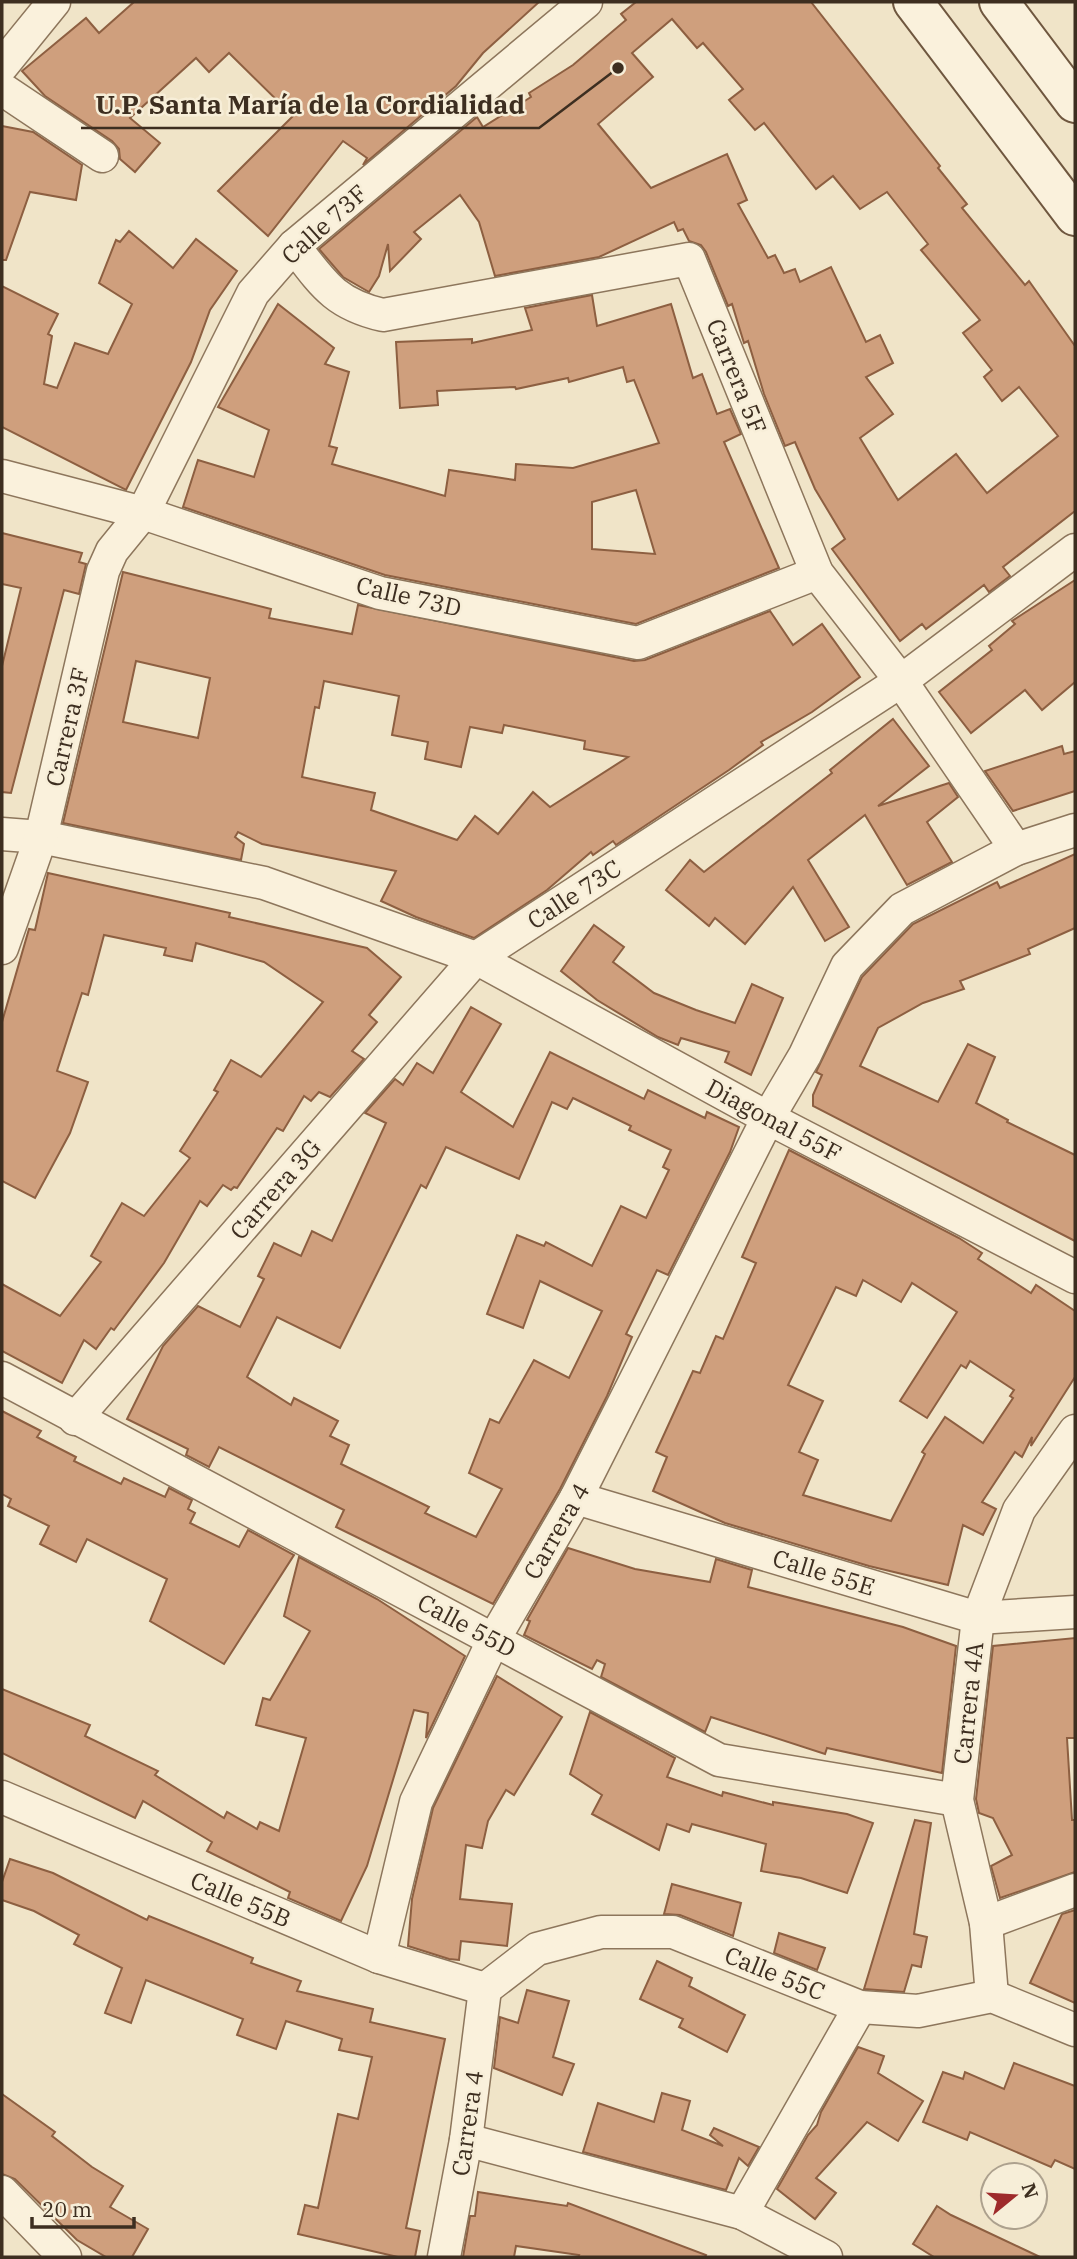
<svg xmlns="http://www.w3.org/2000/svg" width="1077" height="2259" viewBox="0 0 1077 2259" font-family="'IBM Plex Serif',serif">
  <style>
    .building { fill: #cf9f7d; stroke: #8d5f41; stroke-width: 2; fill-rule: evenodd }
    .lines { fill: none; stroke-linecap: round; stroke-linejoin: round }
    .street-casing { stroke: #8d765c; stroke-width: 35 }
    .secondary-casing { stroke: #6f573f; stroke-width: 42 }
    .street { stroke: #faf1dc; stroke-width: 32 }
    .secondary { stroke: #faf1dc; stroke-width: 38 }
    .labels { text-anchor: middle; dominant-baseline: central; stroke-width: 5; stroke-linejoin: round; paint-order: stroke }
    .street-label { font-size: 24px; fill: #3d2e20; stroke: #f7eed8 }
    .leader { fill: none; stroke: #3d2e20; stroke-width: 2.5 }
    .callout-dot { fill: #3d2e20; stroke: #f7eed8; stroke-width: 2.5 }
    .callout-label { font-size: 26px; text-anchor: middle; font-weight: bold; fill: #3d2e20; stroke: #f7eed8; stroke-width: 5; stroke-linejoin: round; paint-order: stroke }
  </style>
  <rect width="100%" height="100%" fill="#f0e4c8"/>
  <g class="building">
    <polygon points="134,2 539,2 483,53 456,86 363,165 367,158 343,141 268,236 218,191 293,116 229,53 209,72 196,58 130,118 160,143 135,172 120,159 119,149 112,141 45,96 22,71 86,18 99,33"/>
    <path d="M636,2H811L940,166L938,168L967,204L962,208L1025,285L1029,281L1075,346V511L1003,567L1010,576L989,592L984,585L926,629L922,624L900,641L832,549L845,539L815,489L795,442L785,446L764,394L748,341L744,343L732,304L728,306L706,252L701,245L689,241L683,229L678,231L674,222L599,257L495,276L479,222L460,195L414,232L421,239L390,271L388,244L379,276L369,292L343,277L319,249L477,117L483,127L531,97L529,93L573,65L626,20L621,14ZM672,19L697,48L703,43L743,89L729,100L755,130L764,123L816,189L833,176L860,209L887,192L928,244L921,250L980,320L963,333L992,370L984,377L1002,401L1019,387L1058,436L987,493L956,454L898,500L860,438L893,414L866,377L893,363L880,335L866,342L831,267L800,282L795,269L784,273L775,255L768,258L738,204L747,200L727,154L651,188L598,124L653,77L632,53Z"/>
    <polygon points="2,126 33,132 82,165 76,200 30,192 6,260 2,260"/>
    <polygon points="129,231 173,268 196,239 237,271 210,310 191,362 126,490 2,427 2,286 58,314 48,334 52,336 44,384 57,388 75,343 108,354 132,304 99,283 116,240 120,242"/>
    <path d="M592,295L597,326L671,304L693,378L702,374L717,414L730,409L741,434L724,442L779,568L636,624L385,575L183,507L198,460L254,477L269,430L218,407L278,304L334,348L325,364L349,372L329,446L337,448L332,464L445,496L449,470L515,480L516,464L573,468L659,443L634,380L627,382L623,367L569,382L568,378L516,389L515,387L437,391L438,405L400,408L396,342L472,339V343L532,330L525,308ZM636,490L655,554L592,549V502Z"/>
    <polygon points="2,533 82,553 79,562 86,564 79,594 64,590 11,793 2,792 2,666 21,588 2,584"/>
    <path d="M123,572L271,609L269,618L352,634L358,605L634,661L645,660L770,611L793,645L822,624L860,677L812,712L761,742L763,745L729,770L616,845L613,841L593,855L591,852L547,890L474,938L416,917L381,901L396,871L262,844L238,832L235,837L244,844L241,860L63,823ZM136,661L210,678L198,738L123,722ZM324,681L399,696L392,735L428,742L425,759L461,767L470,727L502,733L504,725L585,741L584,749L628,757L550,807L533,792L498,834L475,816L457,840L371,810L375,793L302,777L315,707L319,708Z"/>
    <polygon points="1075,580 1075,682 1042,710 1025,690 971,733 939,692 992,650 989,646 1015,624 1012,621"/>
    <polygon points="893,719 929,766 878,806 949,783 958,797 927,822 952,862 907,885 865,815 808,860 849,927 825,941 793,887 745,944 715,918 709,926 666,890 690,860 704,872 832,773 830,770"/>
    <polygon points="1062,746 1064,754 1075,751 1075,791 1013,811 985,771"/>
    <polygon points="1075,854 1075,928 1028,949 1030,954 960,981 964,989 923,1003 878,1028 860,1066 938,1102 968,1044 995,1057 976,1103 1008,1120 1007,1122 1075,1155 1075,1241 813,1106 813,1095 822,1075 816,1072 862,977 913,924 997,882 1000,888"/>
    <polygon points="48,873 230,913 229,917 367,948 401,977 369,1015 377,1022 352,1051 364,1059 330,1097 319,1092 311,1101 304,1096 283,1131 277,1128 237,1188 234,1187 231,1190 223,1185 207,1206 200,1201 164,1263 114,1330 111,1328 96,1349 84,1340 62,1383 2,1351 2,1284 60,1316 101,1262 91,1256 122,1203 144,1216 190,1158 180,1151 218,1092 214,1090 231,1060 261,1077 323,1002 264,962 196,943 192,961 164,955 166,948 104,935 88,995 82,993 57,1071 88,1082 70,1133 35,1198 2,1181 2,1022 29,929 35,930"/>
    <polygon points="594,925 624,947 613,962 654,993 696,1010 735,1023 752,984 783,998 751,1075 725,1062 729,1052 681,1038 678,1045 658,1037 597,1000 561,971"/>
    <path d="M471,1007L501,1024L461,1092L513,1127L550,1052L644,1099L648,1090L705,1118L707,1112L739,1127L730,1152L668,1275L657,1270L626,1334L632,1337L607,1396L560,1489L493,1604L336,1527L344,1510L219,1447L209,1467L186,1455L188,1449L127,1419L163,1346L198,1306L240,1327L264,1279L258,1276L274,1243L301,1256L312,1231L332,1241L386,1123L365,1113L395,1079L403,1085L417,1063L433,1073ZM573,1098L631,1126L629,1130L671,1150L663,1167L669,1170L646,1218L621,1206L592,1266L546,1242L544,1246L517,1235L487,1314L523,1328L540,1281L602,1311L569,1378L534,1360L499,1423L490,1419L469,1473L502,1489L476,1537L425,1513L429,1507L341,1464L349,1445L330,1436L338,1421L294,1398L291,1405L247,1377L277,1317L340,1348L421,1185L426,1188L446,1147L519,1179L552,1102L567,1109Z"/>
    <path d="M789,1150L959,1238L982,1253L978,1259L1031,1293L1036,1285L1075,1311V1377L1031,1446L1032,1437L1022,1457L1015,1452L982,1502L996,1509L983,1535L963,1525L948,1585L869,1566L725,1523L653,1491L667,1457L656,1452L693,1371L700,1373L716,1336L723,1339L756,1263L742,1257ZM863,1280L901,1302L912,1283L957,1312L900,1401L927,1418L961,1365L966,1368L970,1361L1014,1390L1010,1396L1013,1398L983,1443L945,1417L922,1452L925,1454L891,1521L803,1495L818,1460L799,1452L823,1401L788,1385L836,1287L856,1296Z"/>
    <polygon points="2,1411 41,1431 37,1437 76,1457 74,1461 121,1484 124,1478 165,1497 169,1488 192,1500 188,1509 195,1513 190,1523 239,1547 248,1530 294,1555 224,1664 150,1621 167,1579 87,1539 76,1562 40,1544 49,1526 8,1506 11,1499 2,1494"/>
    <polygon points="568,1548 635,1569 710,1582 716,1559 752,1570 748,1587 903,1627 956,1646 942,1773 827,1748 825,1754 711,1717 705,1732 601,1677 605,1664 597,1660 592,1669 524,1635 530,1621 527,1620"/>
    <polygon points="299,1557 377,1599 465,1656 426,1738 428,1713 414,1710 367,1866 341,1921 288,1898 290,1892 207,1851 212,1842 143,1801 135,1818 2,1753 2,1689 90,1725 85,1736 158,1771 155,1775 224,1818 227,1812 257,1829 260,1822 279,1831 306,1738 256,1725 263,1698 270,1700 310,1631 284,1616"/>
    <polygon points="1075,1638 1075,1738 1067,1738 1072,1820 1075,1820 1075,1872 1000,1898 991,1866 1012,1855 993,1818 979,1813 976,1799 993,1646"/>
    <polygon points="497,1676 562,1717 514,1795 506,1790 488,1821 482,1848 466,1845 460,1899 512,1904 507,1946 461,1941 459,1960 449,1959 408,1946 412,1899 433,1808"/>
    <polygon points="590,1712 675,1758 667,1777 722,1796 723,1792 773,1805 773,1802 847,1814 873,1823 847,1893 801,1878 761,1871 766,1844 692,1824 689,1832 667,1824 659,1850 592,1814 602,1795 570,1774"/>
    <polygon points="915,1820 931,1823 914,1934 927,1937 921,1967 912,1965 904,1992 864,1989"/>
    <polygon points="10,1859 53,1873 147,1920 149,1916 253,1958 251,1963 301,1981 297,1991 373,2009 370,2022 445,2039 406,2228 420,2231 415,2257 398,2257 298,2234 305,2205 318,2208 338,2114 358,2119 372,2057 339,2050 342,2039 286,2021 276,2049 237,2035 243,2019 146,1980 131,2023 105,2013 122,1968 74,1944 79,1935 34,1911 2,1900 2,1882"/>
    <polygon points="672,1884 741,1903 733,1936 680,1915 664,1914"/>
    <polygon points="1075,1910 1075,2003 1030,1983 1062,1914"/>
    <polygon points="779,1933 825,1948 817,1970 774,1953"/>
    <polygon points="657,1961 692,1978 689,1986 745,2015 727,2052 679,2027 683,2019 640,1999"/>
    <polygon points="527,1990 569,2001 553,2057 574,2064 562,2095 494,2068 500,2017 518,2023"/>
    <polygon points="858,2047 884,2056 878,2073 923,2101 898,2141 867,2122 816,2178 836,2193 815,2219 777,2189 808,2135 817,2125 821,2112"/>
    <polygon points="1014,2063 1075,2086 1075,2169 1055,2160 1051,2167 970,2132 967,2140 923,2122 943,2072 963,2079 965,2072 1004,2089"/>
    <polygon points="662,2093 690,2101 682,2130 723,2146 710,2135 714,2128 759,2147 748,2166 739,2158 726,2190 583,2152 598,2103 654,2122"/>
    <polygon points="2,2094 55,2132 52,2136 92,2167 123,2186 110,2207 148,2229 132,2257 106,2257 77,2240 15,2179 2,2174"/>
    <polygon points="478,2192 567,2206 568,2203 706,2255 705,2257 578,2257 579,2255 516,2246 514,2257 463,2257 470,2216 475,2216"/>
    <polygon points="937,2206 951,2215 1040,2257 934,2257 913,2244"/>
  </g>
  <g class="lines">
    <defs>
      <g id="street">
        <polyline points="2,66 54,2"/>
        <polyline points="2,89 102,156"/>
        <path d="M294,246C323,284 335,304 383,315L689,259L817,573L901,681L1016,849"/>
        <polyline points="2,476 143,513 380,593 638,643 817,573"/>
        <polyline points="2,834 41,837 264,883 476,958 768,1118 1075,1277"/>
        <polyline points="2,948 41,837 103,571 112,551 143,513 253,293 294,246 586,2"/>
        <polyline points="2,1378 719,1760 957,1800"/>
        <polyline points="75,1419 476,958 901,681 1075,550"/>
        <polyline points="576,1498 978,1618 1075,1612"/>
        <polyline points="2,1797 379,1957 485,1989"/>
        <polyline points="986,1923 1075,1890"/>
        <polyline points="379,1957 416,1802 494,1639 576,1498 768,1118 805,1055 847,966 902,909 1016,849 1075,830"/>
        <polyline points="485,1989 537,1949 601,1932 673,1932 860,2007 918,2011 992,1996 1075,2030"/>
        <polyline points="992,1996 986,1923 957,1800 978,1618 1019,1510 1075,1431"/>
        <polyline points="466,2140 742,2213 826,2257"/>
        <polyline points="2,2192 65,2257"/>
        <polyline points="742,2213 860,2007"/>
        <polyline points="444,2257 466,2140 485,1989"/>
      </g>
      <g id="secondary">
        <polyline points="913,2 1075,216"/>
        <polyline points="999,2 1075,103"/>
      </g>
    </defs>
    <use href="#street" class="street-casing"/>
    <use href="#secondary" class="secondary-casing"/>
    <use href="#street" class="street"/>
    <use href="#secondary" class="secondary"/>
  </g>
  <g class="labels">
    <g class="street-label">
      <text transform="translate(324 224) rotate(-42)">Calle 73F</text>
      <text transform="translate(737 376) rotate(68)">Carrera 5F</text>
      <text transform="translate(409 596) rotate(13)">Calle 73D</text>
      <text transform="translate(67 727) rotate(-77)">Carrera 3F</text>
      <text transform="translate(574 894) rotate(-33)">Calle 73C</text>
      <text transform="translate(774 1120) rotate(28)">Diagonal 55F</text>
      <text transform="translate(275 1189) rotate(-49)">Carrera 3G</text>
      <text transform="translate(556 1531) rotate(-60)">Carrera 4</text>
      <text transform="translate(824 1572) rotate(17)">Calle 55E</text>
      <text transform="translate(467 1625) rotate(28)">Calle 55D</text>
      <text transform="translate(968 1703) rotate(-84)">Carrera 4A</text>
      <text transform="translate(241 1899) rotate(23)">Calle 55B</text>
      <text transform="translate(775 1973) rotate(22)">Calle 55C</text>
      <text transform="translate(467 2123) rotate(-82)">Carrera 4</text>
    </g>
  </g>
  <path class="leader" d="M618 68L539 128H81"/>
  <circle class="callout-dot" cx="618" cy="68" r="7"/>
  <g class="callout-label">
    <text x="310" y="114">U.P. Santa María de la Cordialidad</text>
  </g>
  <rect width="1077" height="2259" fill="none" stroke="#3d2e20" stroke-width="7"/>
  <g transform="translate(1014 2196) rotate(72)"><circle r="33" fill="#f7eed8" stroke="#ada18e" stroke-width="2"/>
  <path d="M0-5L12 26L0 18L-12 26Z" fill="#9e2a2b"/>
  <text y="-10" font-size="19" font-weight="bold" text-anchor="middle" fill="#3d2e20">N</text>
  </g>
  <path d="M32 2217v10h102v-10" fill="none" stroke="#3d2e20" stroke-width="3.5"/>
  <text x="42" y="2217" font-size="21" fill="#3d2e20" stroke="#f7eed8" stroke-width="5" paint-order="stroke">20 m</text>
</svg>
